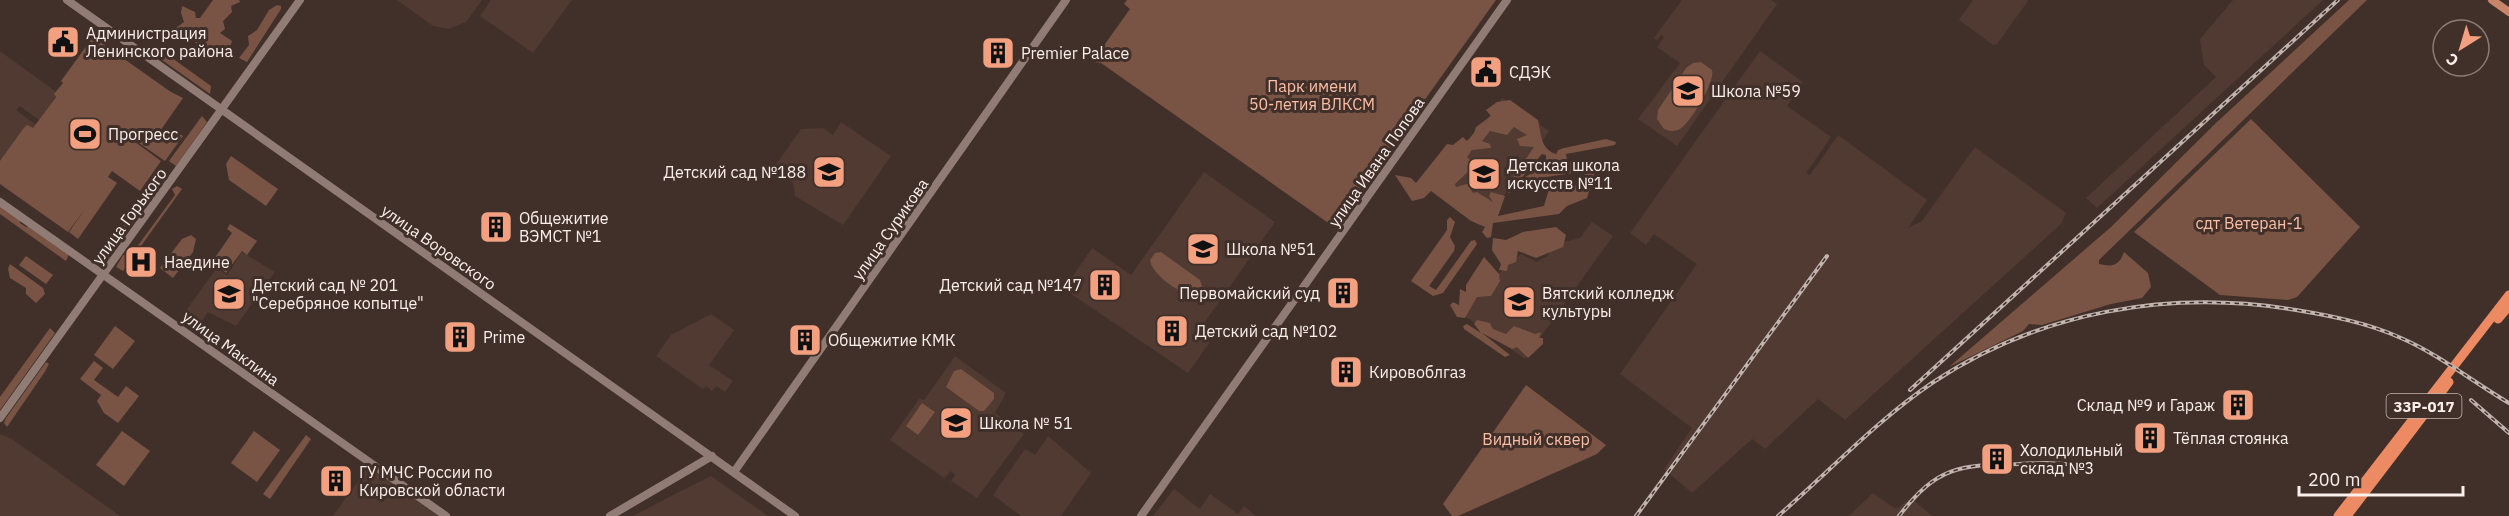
<svg xmlns="http://www.w3.org/2000/svg" width="2509" height="516" viewBox="0 0 2509 516" font-family="'IBM Plex Sans',sans-serif">
  <style>
    .built { fill: #503a31 }
    .green { fill: #795344 }
    .lines { fill: none; stroke-linecap: round; stroke-linejoin: round }
    .secondary { stroke: #907c74; stroke-width: 8 }
    .primary { stroke: #c7856a; stroke-width: 8 }
    .highway { stroke: #ec8b63; stroke-width: 9 }
    .rail-casing { stroke: #c1b4af; stroke-width: 4 }
    .rail { stroke: #41302a; stroke-width: 1.5; stroke-dasharray: 4.5; stroke-linecap: butt }
    .labels { text-anchor: middle; dominant-baseline: central; stroke-width: 6; stroke-linejoin: round; paint-order: stroke }
    .shield { fill: #41302a; stroke: #c2b6b0; stroke-width: 1.5 }
    .shield-label { font-size: 15px; font-weight: bold; fill: #faefea }
    .poi-label { font-size: 16px; fill: #faefea; stroke: #41302a; text-anchor: start }
    .park-label { font-size: 16px; fill: #fbbea5; stroke: #41302a }
    .street-label { font-size: 16px; fill: #faefea; stroke: #41302a }
  </style>
  <rect width="100%" height="100%" fill="#41302a"/>
  <g class="built">
    <polygon points="397,0 482,0 466,22 449,29 433,26"/>
    <polygon points="491,0 572,0 533,53 480,16"/>
    <polygon points="1682,0 1771,0 1777,4 1677,146 1638,119 1680,63 1657,47 1664,37 1661,35 1657,40 1654,38"/>
    <polygon points="1973,0 2027,0 2028,1 1997,44 1993,45 1959,20"/>
    <polygon points="2233,0 2323,0 2097,208 2086,198 2216,77 2204,65 2200,39"/>
    <polygon points="0,51 56,92 54,94 56,96 39,120 20,106 16,110 36,125 0,173"/>
    <polygon points="1760,51 1803,82 1787,106 1831,137 1806,173 1810,175 1838,135 1927,200 1908,228 1922,221 1975,147 2066,213 2061,224 1845,420 1818,399 1765,449 1752,439 1692,493 1664,469 1692,428 1620,374 1697,264 1654,234 1646,245 1630,233"/>
    <polygon points="1502,98 1549,131 1484,224 1436,191"/>
    <polygon points="841,122 891,156 843,225 795,196 793,183 773,169 801,129 823,128 833,135"/>
    <polygon points="1204,172 1275,222 1198,332 1210,342 1188,373 1064,289 1092,248 1131,275"/>
    <polygon points="1592,222 1613,236 1525,359 1463,315 1482,288 1521,254 1537,262 1547,256 1556,244 1580,238"/>
    <polygon points="242,252 275,272 236,326 208,312 200,324 184,313 217,268 227,275"/>
    <polygon points="711,314 734,330 709,365 733,381 725,392 716,386 712,391 706,386 703,389 656,356 671,335"/>
    <polygon points="955,356 1006,393 995,413 1024,434 977,498 951,481 955,475 951,471 944,478 890,440 919,399 924,400"/>
    <polygon points="0,434 12,439 120,516 0,516"/>
    <polygon points="1048,436 1091,473 1061,516 1021,516 993,495 1025,449 1035,455"/>
    <polygon points="369,466 440,516 333,516"/>
    <polygon points="711,476 768,516 633,516 677,493"/>
    <polygon points="1174,489 1200,509 1210,494 1238,514 1244,506 1256,516 1153,516"/>
    <polygon points="1873,493 1896,509 1911,498 1932,516 1849,516"/>
  </g>
  <g class="green">
    <polygon points="213,0 239,0 240,2 231,6 232,12 223,21 225,29 220,33 232,41 230,47 224,49 224,54 211,58 194,41 173,30 184,22 181,13 182,6 195,12 196,18 200,18"/>
    <polygon points="1127,0 1496,0 1334,227 1101,63 1094,62 1093,57 1100,51 1130,9 1124,4"/>
    <path d="M2349,0H2367L2099,260V264C2113,267 2119,266 2124,252L2148,273L2151,287L2142,298L2111,304L2042,325L2029,324L2023,331L1949,367L2111,227L2217,122Z"/>
    <polygon points="277,5 281,6 281,9 247,62 239,58 249,45 248,36 257,30 269,10"/>
    <polygon points="93,37 171,92 183,98 156,137 167,144 177,132 183,136 165,161 136,141 138,136 135,142 161,161 140,191 112,171 108,177 117,183 78,239 69,232 85,209 68,232 0,184 0,161 23,129 27,125 33,128 56,97 54,94 63,83 61,81"/>
    <polygon points="161,50 211,86 210,94 155,55"/>
    <path d="M1701,62L1712,70C1716,81 1689,126 1678,130C1673,132 1669,131 1664,129L1657,119L1658,110L1686,68L1693,63Z"/>
    <path d="M1510,100L1538,120C1541,133 1540,149 1556,154L1558,150L1564,148L1606,139L1616,142L1615,145L1566,154L1567,160L1574,163L1580,169L1573,173L1526,180L1525,177L1546,165V155L1542,154L1509,193L1505,189L1534,147L1520,146L1517,139L1527,135L1514,127L1507,135L1490,131L1482,141L1490,144L1491,148L1472,150L1467,157L1472,162L1479,161L1482,163L1480,168L1470,170L1455,184L1456,187L1467,184L1473,193L1477,192L1493,202L1489,196L1491,192L1505,196L1498,216L1544,206L1549,189L1559,190L1583,183L1586,168L1595,172L1587,198L1567,206L1559,214L1493,223L1491,237L1487,238L1482,232L1485,227L1471,221L1431,191L1424,198L1412,201L1395,175L1411,178L1416,183L1447,144L1453,145L1463,137L1467,141L1474,133L1476,127L1491,116L1486,110L1497,102Z"/>
    <polygon points="202,116 207,122 176,166 169,161"/>
    <polygon points="2251,119 2360,227 2297,297 2288,300 2220,295 2134,232"/>
    <polygon points="231,156 278,189 266,206 229,180 226,164"/>
    <polygon points="177,186 182,189 123,271 116,267 123,255 131,255 175,195 172,189"/>
    <polygon points="141,200 148,205 112,249 112,254 108,260 102,255"/>
    <polygon points="0,206 20,219 20,223 26,227 30,226 69,254 66,261 0,214"/>
    <polygon points="1450,217 1455,222 1450,237 1455,246 1454,251 1429,286 1436,290 1471,241 1475,240 1477,244 1443,293 1433,296 1411,281 1447,230 1447,220"/>
    <polygon points="230,224 257,241 247,255 242,251 226,273 212,262 232,233 227,229"/>
    <polygon points="1556,227 1566,235 1563,247 1536,258 1518,251 1516,262 1508,265 1507,271 1499,270 1501,264 1492,250 1493,238 1506,240 1523,232"/>
    <polygon points="191,235 196,239 193,252 173,278 160,268 182,239"/>
    <path d="M1161,252L1200,280L1202,286L1198,293C1185,300 1151,274 1150,260L1155,253Z"/>
    <polygon points="26,256 53,275 46,284 19,265"/>
    <polygon points="1484,257 1499,274 1500,281 1491,296 1477,297 1465,318 1457,317 1450,305 1453,302 1459,305 1460,289 1466,292 1466,285"/>
    <polygon points="10,264 43,288 45,294 36,303 26,294 26,288 10,278 8,269"/>
    <polygon points="1477,320 1490,323 1493,329 1506,334 1514,326 1535,334 1541,332 1539,338 1543,338 1543,344 1528,358 1517,347 1512,349 1482,333 1510,355 1505,357 1464,329 1463,326 1467,324 1481,333 1474,324"/>
    <polygon points="115,326 135,341 113,369 94,355"/>
    <polygon points="50,328 55,333 0,410 0,397"/>
    <polygon points="94,361 103,368 94,380 118,397 126,386 139,396 118,423 104,413 97,401 101,395 80,379"/>
    <polygon points="46,362 49,364 44,373 7,427 4,423 6,418"/>
    <polygon points="961,369 994,393 994,399 984,411 979,411 946,387 954,371"/>
    <polygon points="1526,385 1606,445 1597,454 1458,516 1452,516 1443,504"/>
    <polygon points="922,403 935,412 918,435 906,426"/>
    <polygon points="122,431 150,451 124,486 96,465"/>
    <polygon points="254,431 280,450 257,482 231,463"/>
    <polygon points="306,435 311,439 270,499 263,494"/>
  </g>
  <g class="lines">
    <g class="secondary">
      <polyline points="67,0 795,516"/>
      <polyline points="0,202 446,516"/>
      <polyline points="0,418 300,0"/>
      <polyline points="734,472 1066,0"/>
      <polyline points="610,516 712,456"/>
      <polyline points="1141,516 1507,0"/>
    </g>
    <polyline class="primary" points="2492,0 2509,12"/>
    <g class="highway">
      <polyline points="2498,319 2509,306"/>
      <polyline points="2338,516 2509,295"/>
      <polyline points="2347,516 2449,382"/>
    </g>
    <defs>
      <g id="rail">
        <polyline points="1910,390 2338,0"/>
        <polyline points="2471,400 2509,433"/>
        <polyline points="1636,516 1827,256"/>
        <path d="M1778,516C1829,472 1876,421 1932,383C2040,311 2170,289 2296,310C2332,316 2368,323 2401,338C2440,355 2473,382 2509,403"/>
        <path d="M1899,516C1937,466 1960,465 2019,464C2039,463 2059,462 2078,466"/>
      </g>
    </defs>
    <use href="#rail" class="rail-casing"/>
    <use href="#rail" class="rail"/>
  </g>
  <defs>
    <symbol id="civic-square" viewBox="-11 -11 22 22"><rect x="-9" y="-9" width="18" height="18" rx="4" fill="#f2a07f" stroke="#41302a"/><path d="M-.6-6.5H3V-4.5H.6V-3L4-1V1h2V6H-6V1h2V-1L-.6-3ZM-1.2 2.5V6h2.4V2.5Z" fill="#111"/></symbol>
    <symbol id="building-square" viewBox="-11 -11 22 22"><rect x="-9" y="-9" width="18" height="18" rx="4" fill="#f2a07f" stroke="#41302a"/><path d="M-4-6H4V6H1V3H-1V6H-4ZM-2.5-4.3h1.7v1.8h-1.7ZM.8-4.3h1.7v1.8H.8ZM-2.5-1h1.7V.8h-1.7ZM.8-1h1.7V.8H.8Z" fill="#111"/></symbol>
    <symbol id="school-square" viewBox="-11 -11 22 22"><rect x="-9" y="-9" width="18" height="18" rx="4" fill="#f2a07f" stroke="#41302a"/><path d="M0-5L7-2L0 1L-7-2ZM-4 1L0 2.5L4 1V4Q0 6-4 4Z" fill="#111"/></symbol>
    <symbol id="stadium-square" viewBox="-11 -11 22 22"><rect x="-9" y="-9" width="18" height="18" rx="4" fill="#f2a07f" stroke="#41302a"/><path d="M0-5a6.5 5 0 1 0 0 10a6.5 5 0 1 0 0-10ZM-3.5-1.8h7v3.6h-7Z" fill="#111"/></symbol>
    <symbol id="hospital-square" viewBox="-11 -11 22 22"><rect x="-9" y="-9" width="18" height="18" rx="4" fill="#f2a07f" stroke="#41302a"/><path d="M-5-5h3v3.5h4V-5h3V5h-3V1.5h-4V5h-3Z" fill="#111"/></symbol>
    <symbol id="university-square" viewBox="-11 -11 22 22"><rect x="-9" y="-9" width="18" height="18" rx="4" fill="#f2a07f" stroke="#41302a"/><path d="M0-5L7-2L0 1L-7-2ZM-4 1L0 2.5L4 1V4Q0 6-4 4Z" fill="#111"/></symbol>
  </defs>
  <g fill-rule="evenodd">
    <use href="#civic-square" x="44" y="23" width="38" height="38"/>
    <use href="#building-square" x="979" y="34" width="38" height="38"/>
    <use href="#civic-square" x="1467" y="53" width="38" height="38"/>
    <use href="#school-square" x="1669" y="72" width="38" height="38"/>
    <use href="#stadium-square" x="66" y="115" width="38" height="38"/>
    <use href="#school-square" x="810" y="153" width="38" height="38"/>
    <use href="#school-square" x="1465" y="155" width="38" height="38"/>
    <use href="#building-square" x="477" y="208" width="38" height="38"/>
    <use href="#school-square" x="1184" y="230" width="38" height="38"/>
    <use href="#hospital-square" x="122" y="243" width="38" height="38"/>
    <use href="#building-square" x="1086" y="266" width="38" height="38"/>
    <use href="#building-square" x="1324" y="274" width="38" height="38"/>
    <use href="#school-square" x="210" y="275" width="38" height="38"/>
    <use href="#university-square" x="1500" y="283" width="38" height="38"/>
    <use href="#building-square" x="1153" y="312" width="38" height="38"/>
    <use href="#building-square" x="441" y="318" width="38" height="38"/>
    <use href="#building-square" x="786" y="321" width="38" height="38"/>
    <use href="#building-square" x="1327" y="353" width="38" height="38"/>
    <use href="#building-square" x="2219" y="386" width="38" height="38"/>
    <use href="#school-square" x="937" y="404" width="38" height="38"/>
    <use href="#building-square" x="2131" y="419" width="38" height="38"/>
    <use href="#building-square" x="1978" y="440" width="38" height="38"/>
    <use href="#building-square" x="317" y="462" width="38" height="38"/>
  </g>
  <g class="labels">
    <rect class="shield" x="2386.5" y="394" width="75" height="24" rx="4.5"/>
    <g class="shield-label">
      <text x="2424" y="406">33Р-017</text>
    </g>
    <g class="poi-label">
      <text x="86" y="33">Администрация<tspan x="86" dy="18">Ленинского района</tspan></text>
      <text x="1021" y="53">Premier Palace</text>
      <text x="1509" y="72">СДЭК</text>
      <text x="1711" y="91">Школа №59</text>
      <text x="108" y="134">Прогресс</text>
      <text x="1507" y="165">Детская школа<tspan x="1507" dy="18">искусств №11</tspan></text>
      <text x="806" y="172" text-anchor="end">Детский сад №188</text>
      <text x="519" y="218">Общежитие<tspan x="519" dy="18">ВЭМСТ №1</tspan></text>
      <text x="1226" y="249">Школа №51</text>
      <text x="164" y="262">Наедине</text>
      <text x="252" y="285">Детский сад № 201<tspan x="252" dy="18">"Серебряное копытце"</tspan></text>
      <text x="1082" y="285" text-anchor="end">Детский сад №147</text>
      <text x="1320" y="293" text-anchor="end">Первомайский суд</text>
      <text x="1542" y="293">Вятский колледж<tspan x="1542" dy="18">культуры</tspan></text>
      <text x="1195" y="331">Детский сад №102</text>
      <text x="483" y="337">Prime</text>
      <text x="828" y="340">Общежитие КМК</text>
      <text x="1369" y="372">Кировоблгаз</text>
      <text x="2215" y="405" text-anchor="end">Склад №9 и Гараж</text>
      <text x="979" y="423">Школа № 51</text>
      <text x="2173" y="438">Тёплая стоянка</text>
      <text x="2020" y="450">Холодильный<tspan x="2020" dy="18">склад №3</tspan></text>
      <text x="359" y="472">ГУ МЧС России по<tspan x="359" dy="18">Кировской области</tspan></text>
    </g>
    <g class="park-label">
      <text x="1312" y="86">Парк имени<tspan x="1312" dy="18">50-летия ВЛКСМ</tspan></text>
      <text x="2249" y="223">сдт Ветеран-1</text>
      <text x="1536" y="439">Видный сквер</text>
    </g>
    <g class="street-label">
      <text transform="translate(1376 162) rotate(-55)">улица Ивана Попова</text>
      <text transform="translate(129 216) rotate(-54)">улица Горького</text>
      <text transform="translate(890 229) rotate(-55)">улица Сурикова</text>
      <text transform="translate(439 247) rotate(35)">улица Воровского</text>
      <text transform="translate(231 348) rotate(36)">улица Маклина</text>
    </g>
  </g>
  <g transform="translate(2461 48) rotate(217)"><circle r="28" fill="#41302a" stroke="#8b7c77" stroke-width="1.5"/>
  <path d="M0-4.5L10 22L0 15L-10 22Z" fill="#f2a07f"/>
  <text y="-9" font-size="16" font-weight="bold" text-anchor="middle" fill="#faefea">С</text>
  </g>
  <path d="M2299 486v9h164v-9" fill="none" stroke="#faefea" stroke-width="3"/>
  <text x="2308" y="486" font-size="18" fill="#faefea" stroke="#41302a" stroke-width="4.5" paint-order="stroke">200 m</text>
</svg>
